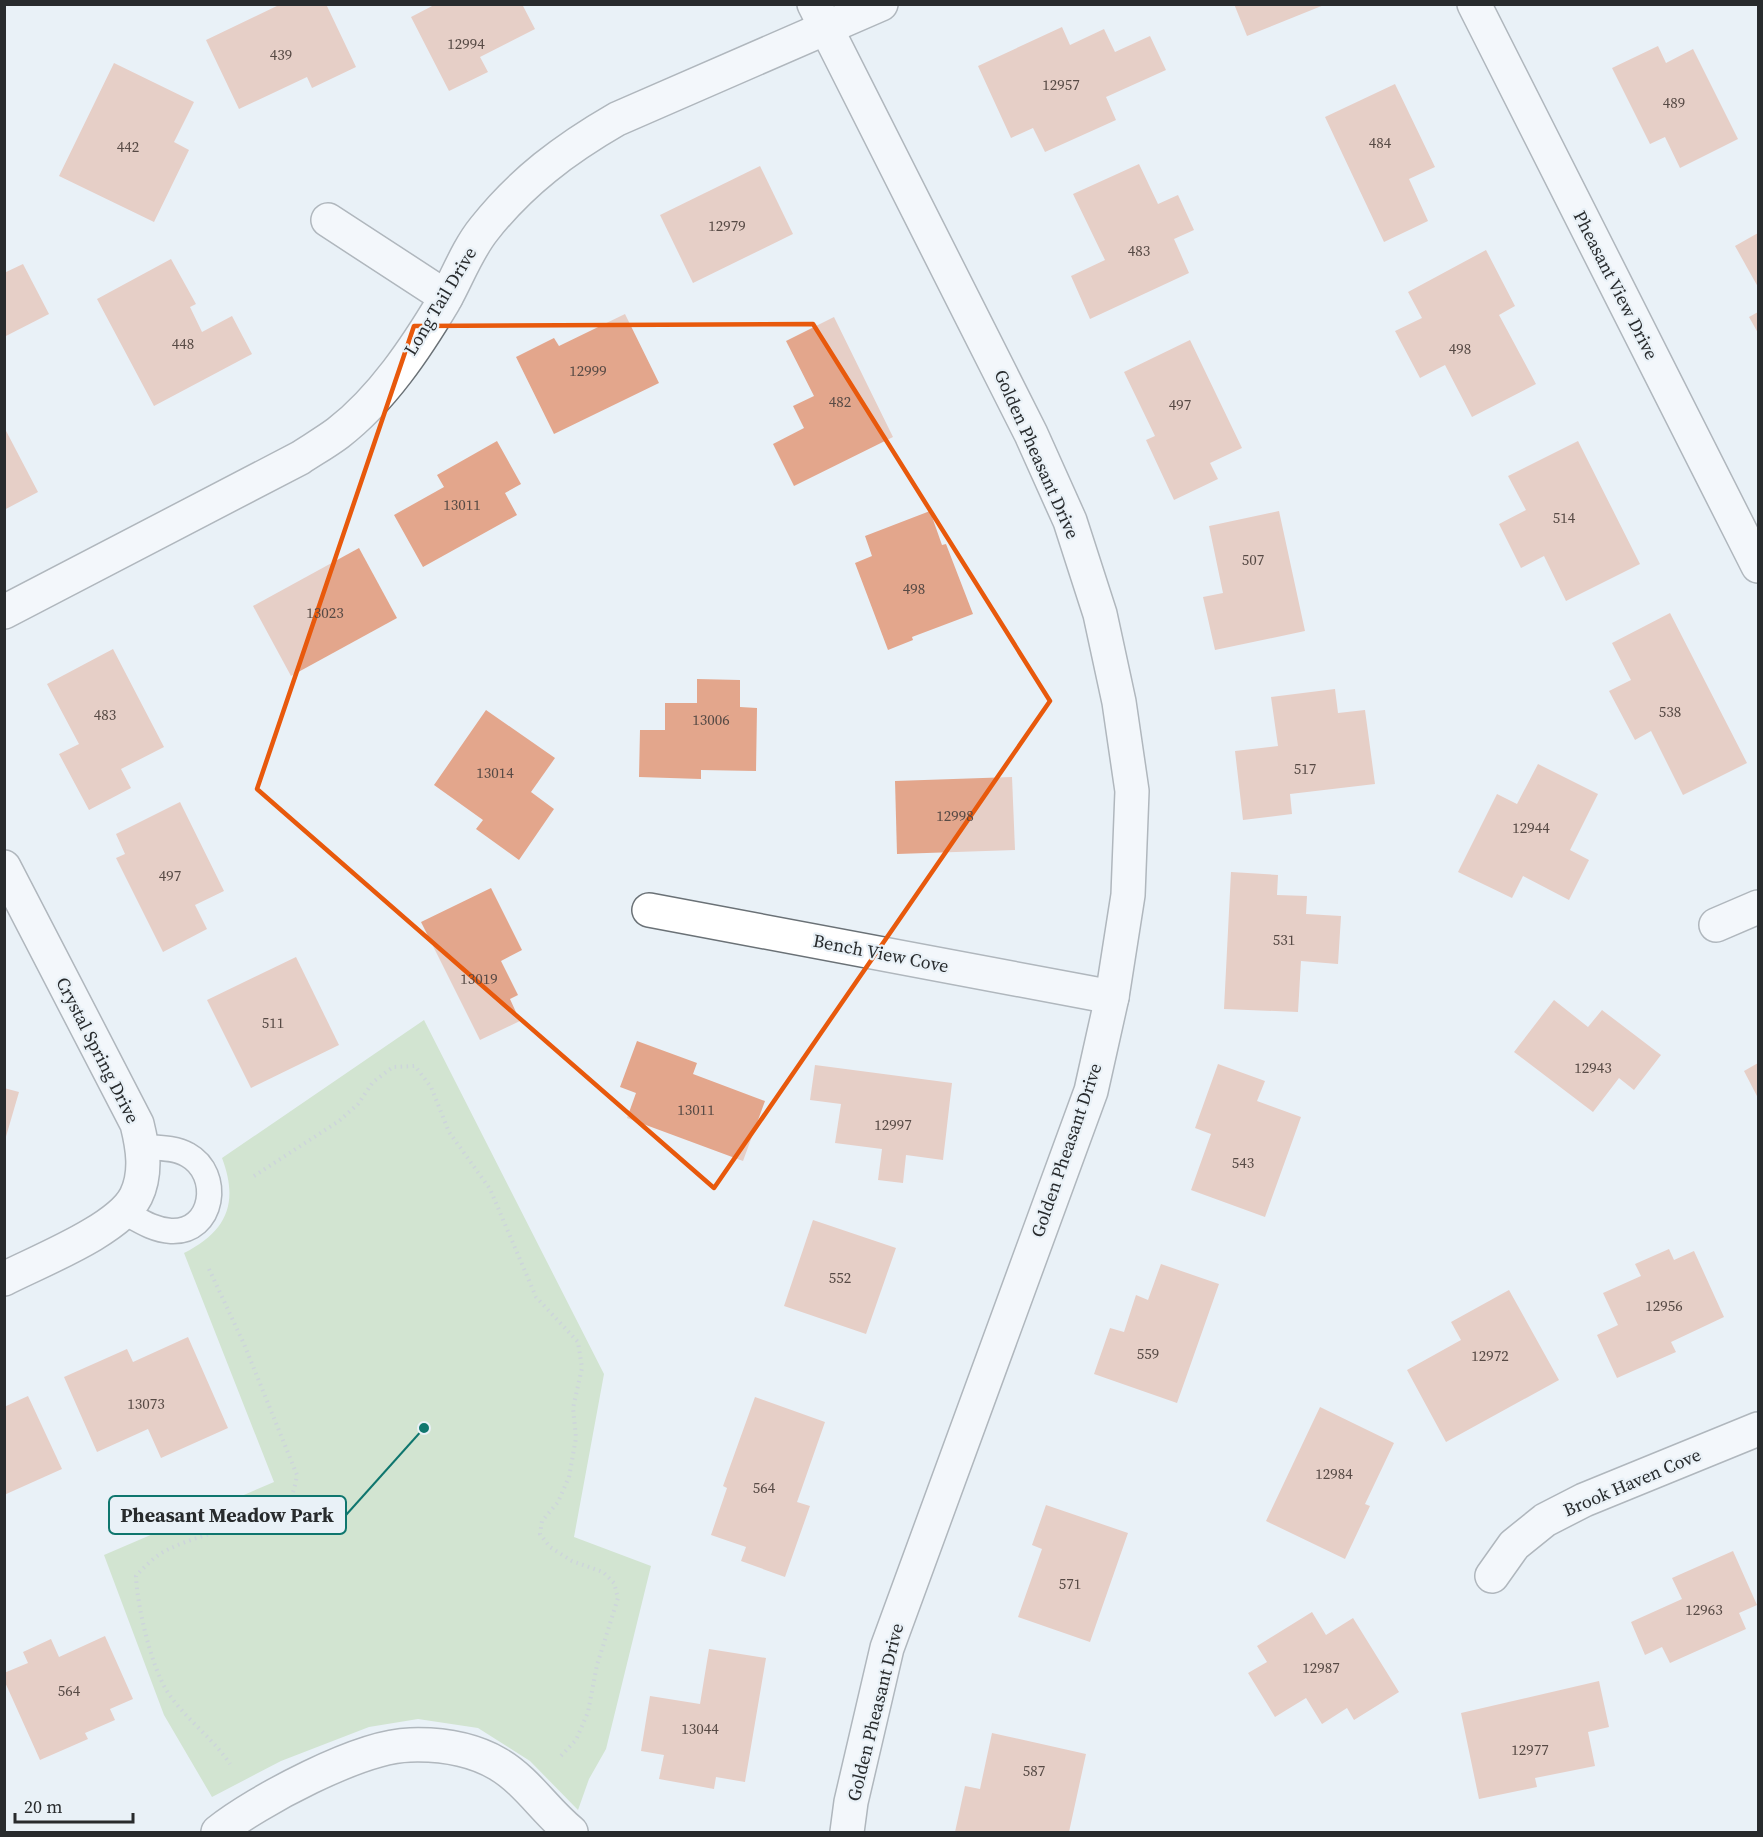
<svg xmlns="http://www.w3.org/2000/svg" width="1763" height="1837" viewBox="0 0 1763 1837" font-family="'Source Serif 4',serif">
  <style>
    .green { fill: #b5d5a2 }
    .building { fill: #e3a68c }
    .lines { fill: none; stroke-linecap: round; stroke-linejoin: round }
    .service-casing { stroke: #6a7176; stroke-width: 27 }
    .minor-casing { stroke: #6a7176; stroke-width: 36 }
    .path { stroke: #acb3b8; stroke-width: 4; stroke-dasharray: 1.5 4.5; stroke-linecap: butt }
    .service { stroke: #fff; stroke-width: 24 }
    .minor { stroke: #fff; stroke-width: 33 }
    .marked { fill: none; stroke: #e8590c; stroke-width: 4.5; stroke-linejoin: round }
    .labels { text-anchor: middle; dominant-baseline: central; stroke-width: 4.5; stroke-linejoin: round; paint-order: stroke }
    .number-label { font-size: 15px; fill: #574a45 }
    .street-label { font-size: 18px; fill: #282b2d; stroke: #e9f1f7 }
    .leader { fill: none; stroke: #0f766e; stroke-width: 2 }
    .callout-dot { fill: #0f766e; stroke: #e9f1f7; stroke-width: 2 }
    .callout { fill: #e9f1f7; stroke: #0f766e; stroke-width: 2 }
    .callout-label { font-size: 20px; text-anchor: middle; font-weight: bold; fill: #282b2d }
  </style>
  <rect width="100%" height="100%" fill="#e9f1f7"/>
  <path class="green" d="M424,1020L604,1374L574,1537L651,1566L606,1749L589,1779L578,1810L530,1761L478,1728L418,1719L369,1727L281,1761L212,1797L164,1715L104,1555L274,1482L184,1253C227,1231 239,1203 222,1158Z"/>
  <g class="building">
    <polygon points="281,4 326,4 356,67 312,88 307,77 239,109 206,40"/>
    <polygon points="436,4 522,4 535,29 480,57 488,72 449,91 411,17"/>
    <polygon points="1234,4 1324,4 1324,5 1247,36"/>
    <polygon points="1062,27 1070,45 1104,29 1115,52 1150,36 1166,70 1106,97 1116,120 1045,152 1033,128 1011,138 978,66"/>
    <polygon points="1658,46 1666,63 1693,49 1738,139 1680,168 1665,137 1650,144 1612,68"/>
    <polygon points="114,63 194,102 174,142 189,150 154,222 59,176"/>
    <polygon points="1395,84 1435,167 1409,179 1428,221 1384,242 1325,117"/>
    <polygon points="1139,164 1158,204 1178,195 1194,230 1174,239 1189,273 1090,319 1071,276 1105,260 1073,194"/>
    <polygon points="760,166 793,234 693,283 660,215"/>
    <polygon points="1758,233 1758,287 1735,246"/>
    <polygon points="1486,250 1515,306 1499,315 1536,384 1472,417 1445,365 1420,378 1395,331 1422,318 1408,292"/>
    <polygon points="171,259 196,304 190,307 202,332 232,316 252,354 154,406 97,299"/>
    <polygon points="23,264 49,314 4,337 4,273"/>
    <polygon points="1758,312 1758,333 1749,317"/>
    <polygon points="625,314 659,383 554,434 516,357 554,338 559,346"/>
    <polygon points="834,317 893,437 794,486 773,444 804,428 793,406 814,396 786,341"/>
    <polygon points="1190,340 1242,448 1210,463 1218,479 1174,500 1146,440 1155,436 1124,372"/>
    <polygon points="4,427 38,492 4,510"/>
    <polygon points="497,441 521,484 505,493 517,515 423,567 394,515 444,487 437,475"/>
    <polygon points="1578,441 1640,564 1566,601 1544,556 1521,568 1499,524 1526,510 1508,476"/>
    <polygon points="930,511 942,545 946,544 973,614 912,637 913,640 888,650 855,563 872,556 865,536"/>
    <polygon points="1279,511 1305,631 1215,650 1203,597 1223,593 1209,526"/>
    <polygon points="359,548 397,618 291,676 253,606"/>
    <polygon points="1670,613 1747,763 1683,795 1651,731 1635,740 1609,691 1631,680 1612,643"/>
    <polygon points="113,649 164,747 121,769 131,788 89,810 59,754 79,744 47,684"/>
    <polygon points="697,679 740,680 740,707 757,708 756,771 701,770 701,779 639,777 640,730 665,730 665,703 697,703"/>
    <polygon points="1335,689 1338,713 1365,710 1375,784 1290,794 1292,814 1243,820 1235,751 1278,746 1271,697"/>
    <polygon points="486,710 555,758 531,792 554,809 519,860 476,829 483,820 434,785"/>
    <polygon points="1538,764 1598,794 1570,850 1589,860 1569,900 1523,876 1512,898 1458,872 1497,794 1517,804"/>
    <polygon points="1012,777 1015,850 897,854 895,781"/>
    <polygon points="180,802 224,891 195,905 207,929 163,952 116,858 125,854 116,834"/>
    <polygon points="1231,872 1278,875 1277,895 1307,896 1306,914 1341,916 1338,964 1301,961 1298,1012 1224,1009"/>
    <polygon points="491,888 522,950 501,961 518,995 510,999 520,1021 480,1040 421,922"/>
    <polygon points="296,957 339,1045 251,1088 207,1000"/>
    <polygon points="1554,1000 1588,1027 1602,1010 1661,1055 1634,1090 1619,1078 1593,1112 1514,1052"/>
    <polygon points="637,1041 697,1063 693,1074 765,1101 743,1161 627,1118 636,1093 620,1087"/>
    <polygon points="1758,1063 1758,1098 1744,1071"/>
    <polygon points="1218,1064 1265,1081 1257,1101 1301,1117 1265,1217 1191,1190 1211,1134 1195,1128"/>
    <polygon points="815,1065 952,1083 943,1160 906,1155 903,1183 878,1180 882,1149 835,1143 841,1104 810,1100"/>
    <polygon points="4,1088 19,1092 5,1140 4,1140"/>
    <polygon points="813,1220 896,1248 866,1334 784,1306"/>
    <polygon points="1669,1249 1674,1260 1694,1251 1724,1317 1671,1342 1676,1352 1617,1378 1597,1335 1618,1325 1603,1293 1641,1276 1635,1264"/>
    <polygon points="1161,1264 1219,1284 1177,1403 1094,1374 1110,1328 1124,1332 1136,1295 1148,1300"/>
    <polygon points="1509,1290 1559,1380 1446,1442 1407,1370 1461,1340 1451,1322"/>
    <polygon points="188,1337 228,1428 161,1458 148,1429 97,1452 64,1377 127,1349 133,1362"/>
    <polygon points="28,1396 62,1469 4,1495 4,1407"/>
    <polygon points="755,1397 825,1422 797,1502 810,1506 785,1577 741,1561 746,1547 711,1535 727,1488 723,1486"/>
    <polygon points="1320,1407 1394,1443 1365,1504 1370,1506 1345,1559 1266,1521"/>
    <polygon points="1046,1505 1128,1533 1090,1642 1018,1617 1042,1549 1032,1545"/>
    <polygon points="1733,1551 1757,1605 1739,1613 1746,1629 1670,1663 1662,1647 1645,1655 1631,1622 1682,1599 1672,1578"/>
    <polygon points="1312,1612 1326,1635 1353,1618 1399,1692 1354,1720 1347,1708 1322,1724 1306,1698 1275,1717 1248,1673 1267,1662 1257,1646"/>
    <polygon points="105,1636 133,1699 110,1709 115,1720 85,1733 88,1739 40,1760 4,1680 4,1673 28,1663 23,1652 51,1639 59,1657"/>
    <polygon points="709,1649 766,1658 745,1782 716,1777 714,1789 659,1779 664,1755 641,1751 650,1696 700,1704"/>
    <polygon points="1599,1681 1609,1727 1588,1732 1595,1766 1535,1778 1537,1787 1479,1799 1461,1713"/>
    <polygon points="992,1733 1086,1754 1069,1832 955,1832 965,1786 980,1789"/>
  </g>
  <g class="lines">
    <defs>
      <path id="service" d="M124,1212C139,1220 153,1230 171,1231C214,1233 222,1174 188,1155C175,1147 157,1148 143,1147"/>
      <g id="minor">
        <polyline points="814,4 1031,434 1070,521 1100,614 1119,702 1132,791 1128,895 1112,997 1091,1091 887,1648 851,1802 847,1832"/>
        <polyline points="1474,4 1758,566"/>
        <polyline points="328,220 446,297"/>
        <path d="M4,612L300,458C312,450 326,442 338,433C382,399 416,348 444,301C457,278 467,250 484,229C521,182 565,149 617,119L881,4"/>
        <path d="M4,867L137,1124C143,1148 147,1173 136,1196C119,1230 39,1261 4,1279"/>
        <polyline points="649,910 1112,997"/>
        <polyline points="1716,925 1758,907"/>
        <polyline points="1492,1576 1514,1545 1545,1520 1584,1500 1758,1429"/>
        <path d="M218,1832C257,1801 360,1746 410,1745C440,1744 472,1749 498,1764C527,1781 545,1811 571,1832"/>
      </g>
    </defs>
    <use href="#service" class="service-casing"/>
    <use href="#minor" class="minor-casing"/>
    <g class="path">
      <polyline points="254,1176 339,1121 358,1104 373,1082 393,1067 415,1066 431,1087 449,1132 490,1189 536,1297 578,1342 582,1368 573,1408 576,1438 569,1477 558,1502 542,1521 540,1534 550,1547 572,1561 603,1572 614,1583 618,1598 597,1665 588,1712 576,1740 558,1759"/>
      <path d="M209,1269L244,1344L297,1475C290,1519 270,1520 233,1528C212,1533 187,1540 167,1550C155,1556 145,1566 136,1576C137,1605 151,1666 167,1691C184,1718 212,1737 230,1764"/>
    </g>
    <use href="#service" class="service"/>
    <use href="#minor" class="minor"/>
  </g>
  <path d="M0 0H1763V1837H0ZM813,324L1050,701L714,1188L257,789L414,326Z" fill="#e9f1f7" fill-opacity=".55" fill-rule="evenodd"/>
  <path class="marked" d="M813,324L1050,701L714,1188L257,789L414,326Z"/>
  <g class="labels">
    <g class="number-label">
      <text x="466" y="43">12994</text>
      <text x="281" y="54">439</text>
      <text x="1061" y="84">12957</text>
      <text x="1674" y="102">489</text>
      <text x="1380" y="142">484</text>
      <text x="128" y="146">442</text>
      <text x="727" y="225">12979</text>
      <text x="1139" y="250">483</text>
      <text x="183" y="343">448</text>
      <text x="1460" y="348">498</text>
      <text x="588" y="370">12999</text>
      <text x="840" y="401">482</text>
      <text x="1180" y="404">497</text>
      <text x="462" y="504">13011</text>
      <text x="1564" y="517">514</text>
      <text x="1253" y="559">507</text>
      <text x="914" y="588">498</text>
      <text x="325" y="612">13023</text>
      <text x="1670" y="711">538</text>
      <text x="105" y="714">483</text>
      <text x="711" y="719">13006</text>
      <text x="1305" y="768">517</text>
      <text x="495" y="772">13014</text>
      <text x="955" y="815">12998</text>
      <text x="1531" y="827">12944</text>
      <text x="170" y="875">497</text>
      <text x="1284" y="939">531</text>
      <text x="479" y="978">13019</text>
      <text x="273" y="1022">511</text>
      <text x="1593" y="1067">12943</text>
      <text x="696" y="1109">13011</text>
      <text x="893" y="1124">12997</text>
      <text x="1243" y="1162">543</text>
      <text x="840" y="1277">552</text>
      <text x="1664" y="1305">12956</text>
      <text x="1148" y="1353">559</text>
      <text x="1490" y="1355">12972</text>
      <text x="146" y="1403">13073</text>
      <text x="1334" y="1473">12984</text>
      <text x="764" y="1487">564</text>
      <text x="1070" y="1583">571</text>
      <text x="1704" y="1609">12963</text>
      <text x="1321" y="1667">12987</text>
      <text x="69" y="1690">564</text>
      <text x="700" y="1728">13044</text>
      <text x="1530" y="1749">12977</text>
      <text x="1034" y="1770">587</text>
    </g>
    <g class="street-label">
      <text transform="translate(1616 285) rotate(63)">Pheasant View Drive</text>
      <text transform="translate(440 301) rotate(-59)">Long Tail Drive</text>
      <text transform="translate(1037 454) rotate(66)">Golden Pheasant Drive</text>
      <text transform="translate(881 953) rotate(11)">Bench View Cove</text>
      <text transform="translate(98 1050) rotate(63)">Crystal Spring Drive</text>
      <text transform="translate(1066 1150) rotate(-71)">Golden Pheasant Drive</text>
      <text transform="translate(1632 1482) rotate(-23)">Brook Haven Cove</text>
      <text transform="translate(875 1712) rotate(-76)">Golden Pheasant Drive</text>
    </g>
  </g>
  <path class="leader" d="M424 1428L346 1515"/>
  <circle class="callout-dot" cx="424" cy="1428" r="6"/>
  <rect class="callout" x="109" y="1496" width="237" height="38" rx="6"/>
  <g class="callout-label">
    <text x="227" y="1522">Pheasant Meadow Park</text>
  </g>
  <rect width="1763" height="1837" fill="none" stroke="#282b2d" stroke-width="12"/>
  <path d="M15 1813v9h118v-9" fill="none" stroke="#282b2d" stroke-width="3"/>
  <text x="24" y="1813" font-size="18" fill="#282b2d" stroke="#e9f1f7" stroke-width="4.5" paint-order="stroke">20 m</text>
</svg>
